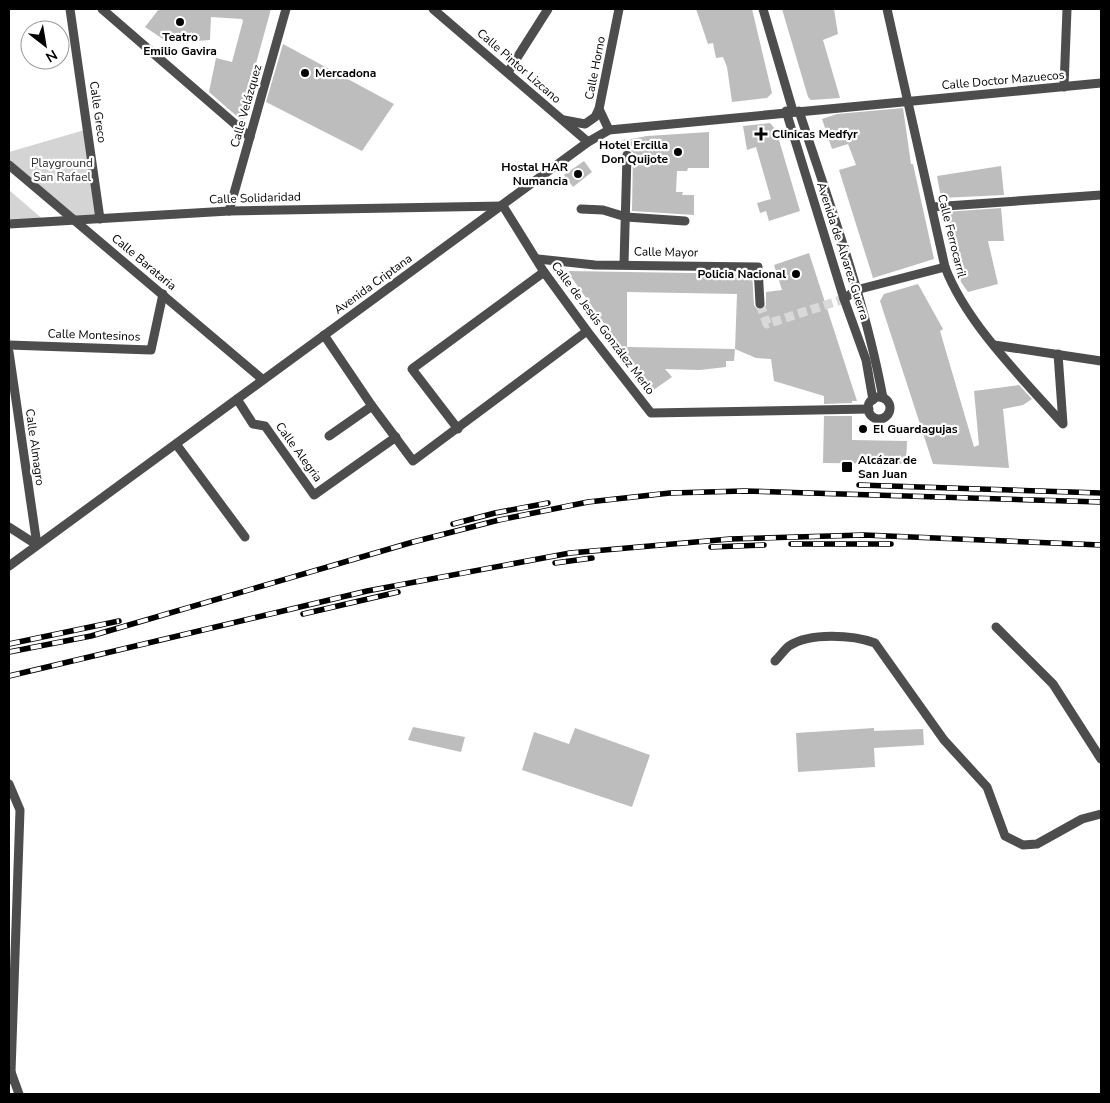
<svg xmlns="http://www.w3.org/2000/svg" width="1110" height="1103" viewBox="0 0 1110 1103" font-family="'Nunito Sans',sans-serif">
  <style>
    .green { fill: #d4d4d4 }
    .building { fill: #bdbdbd; fill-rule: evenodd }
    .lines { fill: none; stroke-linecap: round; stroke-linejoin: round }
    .minor-tunnel { stroke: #d9d9d9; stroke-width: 9; stroke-dasharray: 9 4.5; stroke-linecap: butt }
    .minor { stroke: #4d4d4d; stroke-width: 9 }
    .rail-casing { stroke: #000; stroke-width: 5.5 }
    .rail { stroke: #fff; stroke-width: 4; stroke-dasharray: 11; stroke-linecap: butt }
    .poi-dot { fill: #000; stroke: #fff; stroke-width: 2 }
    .labels { text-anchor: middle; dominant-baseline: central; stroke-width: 4.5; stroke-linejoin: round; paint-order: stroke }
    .poi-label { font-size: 12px; font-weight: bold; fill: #000; stroke: #fff; text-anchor: start }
    .street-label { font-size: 12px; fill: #000; stroke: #fff }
    .park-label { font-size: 12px; fill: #2b2b2b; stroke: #fff }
  </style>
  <rect width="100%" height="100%" fill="#fff"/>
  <g class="green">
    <polygon points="88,129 100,219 74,221 9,165 9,152"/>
    <polygon points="9,190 46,222 9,224"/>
  </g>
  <g class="building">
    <polygon points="159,9 271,9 247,96 246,118 240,119 209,92 216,58 232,62 243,21 242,19 211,17 210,40 183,42 163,39 145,27"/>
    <polygon points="696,9 752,9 772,93 767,98 732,102 727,67 723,57 716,58 713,43 708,44"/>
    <polygon points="782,9 834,9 838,34 823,40 840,98 811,100 808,97"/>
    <polygon points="283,44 394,104 362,151 266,102"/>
    <polygon points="903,108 911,164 913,164 934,259 873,278 839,170 856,165 848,144 832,149 822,119 837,114"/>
    <polygon points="770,123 776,130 800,211 769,221 766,211 760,213 757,203 771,199 756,147 747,150 743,126"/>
    <polygon points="709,132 709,168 688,168 687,171 677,171 676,192 683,192 682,195 694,195 694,215 632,211 633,152 628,149 622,151 615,142 647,136"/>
    <polygon points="584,161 592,172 573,187 564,175"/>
    <polygon points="1001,166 1004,195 941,198 937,176"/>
    <polygon points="1001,208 1004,241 988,241 998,284 968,292 961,282 945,212"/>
    <path d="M809,253L857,401H852V403L824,404V396L774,381L771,359L756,358L735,349L734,361H726V367L700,370L665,369L672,377L652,391L567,271L752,274L754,305L757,309L761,310L766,306V292L782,290L774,265ZM627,292L737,294L735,349L627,347Z"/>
    <polygon points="918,284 943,329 940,331 974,447 979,445 974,391 1019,385 1032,399 1023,405 1003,409 1009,468 933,464 880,301 884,294"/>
    <polygon points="824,416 852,416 852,440 907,441 906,464 823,463"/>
    <polygon points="413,727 465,737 461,752 408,740"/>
    <polygon points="575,728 650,755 632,807 522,770 534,732 569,744"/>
    <polygon points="874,728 874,731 923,729 924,745 874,748 875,767 798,772 796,733"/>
  </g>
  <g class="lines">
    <g class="minor-tunnel">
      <polyline points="627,155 628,139"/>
      <polyline points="760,304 767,324 844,299"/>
    </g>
    <g class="minor">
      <polyline points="70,9 100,219"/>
      <polyline points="102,9 250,137"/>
      <polyline points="433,9 588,142"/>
      <polyline points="763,9 793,111"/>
      <path d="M887,9L945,267C966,323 1023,379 1063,424L1058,354"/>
      <polyline points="508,72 548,9"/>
      <polyline points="1064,87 1067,9"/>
      <polyline points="786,111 844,299 866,360 873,400"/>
      <path d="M799,111C830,206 865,300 883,398"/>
      <polyline points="564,120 585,124 595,117 599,109"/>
      <polyline points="609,130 599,109 619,9"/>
      <polyline points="9,165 262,379"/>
      <polyline points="932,207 1101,195"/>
      <polyline points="581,209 603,210 626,217 685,221"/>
      <polyline points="229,211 286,9"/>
      <polyline points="9,224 229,211 503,206 544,272 587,331 651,413 869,409"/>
      <polyline points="538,259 595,265 758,267 760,304"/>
      <polyline points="624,264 627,155"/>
      <polyline points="844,299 856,290 945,267"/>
      <polyline points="324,335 372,406 413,461 587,331"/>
      <polyline points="9,345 151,350 163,294"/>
      <polyline points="994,345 1101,361"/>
      <polyline points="9,352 37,545"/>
      <circle cx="879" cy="408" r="11"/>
      <polyline points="237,399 253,424 265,426 314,495 396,437"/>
      <polyline points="458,429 412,369 544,272"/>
      <polyline points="329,436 372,406"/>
      <polyline points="176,444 245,537"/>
      <polyline points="9,527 37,545"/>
      <polyline points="9,566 588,142 609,130 1101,83"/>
      <polyline points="996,627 1053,684 1101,759"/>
      <path d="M775,661C780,656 784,650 789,646C810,632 853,635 875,643L944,740L987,787L1005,836L1023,845L1037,844L1082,819L1101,814"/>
      <polyline points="9,784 20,810 11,1072 9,1080"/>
      <polyline points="11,1072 19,1094"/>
    </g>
    <defs>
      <g id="rail">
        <polyline points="859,485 1101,493"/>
        <polyline points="453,524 495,513 548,503"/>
        <polyline points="791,544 891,544"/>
        <polyline points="711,547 764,545"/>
        <polyline points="555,563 592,558"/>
        <polyline points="303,614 398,592"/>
        <polyline points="9,644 119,621"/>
        <polyline points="9,652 91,636 413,542 499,520 588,502 670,493 744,491 1101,502"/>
        <polyline points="9,676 367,591 570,553 730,539 864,535 1101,545"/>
      </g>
    </defs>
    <use href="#rail" class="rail-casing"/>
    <use href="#rail" class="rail"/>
  </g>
  <g class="poi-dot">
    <circle cx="180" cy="22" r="5"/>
    <circle cx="305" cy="73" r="5"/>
    <path d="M758.5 126.5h5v5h5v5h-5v5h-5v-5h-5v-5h5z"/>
    <circle cx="678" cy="152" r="5"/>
    <circle cx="578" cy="174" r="5"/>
    <circle cx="796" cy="274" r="5"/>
    <circle cx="863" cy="429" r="5"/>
    <rect x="841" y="461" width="12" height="12" rx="2.5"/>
  </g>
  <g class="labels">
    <g class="poi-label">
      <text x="180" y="37" text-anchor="middle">Teatro<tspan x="180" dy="14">Emilio Gavira</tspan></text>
      <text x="315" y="73">Mercadona</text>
      <text x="772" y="134">Clinicas Medfyr</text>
      <text x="668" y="145" text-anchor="end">Hotel Ercilla<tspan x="668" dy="14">Don Quijote</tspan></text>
      <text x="568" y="167" text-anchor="end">Hostal HAR<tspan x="568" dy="14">Numancia</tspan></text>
      <text x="786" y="274" text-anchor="end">Policia Nacional</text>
      <text x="873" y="429">El Guardagujas</text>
      <text x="858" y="460">Alcázar de<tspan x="858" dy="14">San Juan</tspan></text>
    </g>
    <g class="street-label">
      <text transform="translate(519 66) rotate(41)">Calle Pintor Lizcano</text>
      <text transform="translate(595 68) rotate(-79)">Calle Horno</text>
      <text transform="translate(1003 80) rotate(-5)">Calle Doctor Mazuecos</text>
      <text transform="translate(246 106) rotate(-74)">Calle Velázquez</text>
      <text transform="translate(98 112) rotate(82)">Calle Greco</text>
      <text transform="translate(255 198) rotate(-2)">Calle Solidaridad</text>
      <text transform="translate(952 236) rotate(76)">Calle Ferrocarril</text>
      <text transform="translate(843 251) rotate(72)">Avenida de Álvarez Guerra</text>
      <text transform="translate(666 252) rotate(1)">Calle Mayor</text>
      <text transform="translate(144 262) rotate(40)">Calle Barataria</text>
      <text transform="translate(373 284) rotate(-36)">Avenida Criptana</text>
      <text transform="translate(603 328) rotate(53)">Calle de Jesús González Merlo</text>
      <text transform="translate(94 335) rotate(2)">Calle Montesinos</text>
      <text transform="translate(35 447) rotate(82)">Calle Almagro</text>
      <text transform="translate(299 452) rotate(54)">Calle Alegria</text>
    </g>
    <g class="park-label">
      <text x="62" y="163">Playground<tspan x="62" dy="14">San Rafael</tspan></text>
    </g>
  </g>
  <rect width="1110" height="1103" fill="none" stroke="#000000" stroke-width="20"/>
  <g transform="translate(45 45) rotate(149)"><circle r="24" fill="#ffffff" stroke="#999999"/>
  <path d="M0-4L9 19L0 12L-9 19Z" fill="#000000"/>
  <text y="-8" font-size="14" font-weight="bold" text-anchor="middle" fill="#000000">N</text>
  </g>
</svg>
